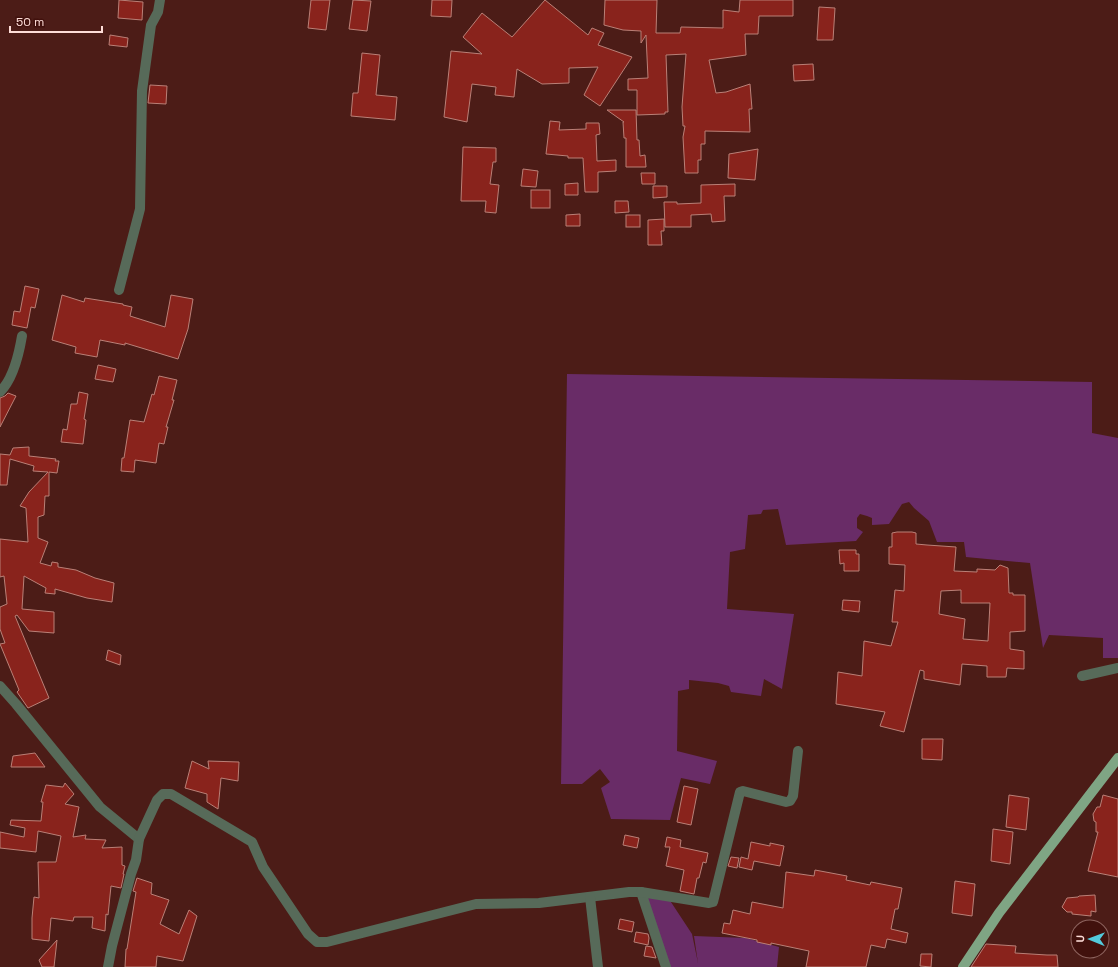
<svg xmlns="http://www.w3.org/2000/svg" width="1118" height="967" viewBox="0 0 1118 967" font-family="'Space Grotesk',sans-serif">
  <style>
    .green { fill: #692c67 }
    .building { fill: #89231c; stroke: #ba8077; fill-rule: evenodd }
    .lines { fill: none; stroke-linecap: round; stroke-linejoin: round }
    .minor { stroke: #576a59; stroke-width: 10 }
    .major { stroke: #7fa584; stroke-width: 10 }
  </style>
  <rect width="100%" height="100%" fill="#4c1c17"/>
  <g class="green">
    <polygon points="567,374 1092,382 1092,433 1118,438 1118,658 1103,658 1103,638 1049,635 1043,648 1030,563 966,557 964,542 937,542 929,521 914,508 909,502 902,504 889,524 872,525 872,518 867,516 860,514 857,518 857,528 863,532 856,541 786,545 778,509 763,510 761,514 748,515 745,549 730,552 727,609 794,614 782,689 764,679 761,696 731,692 729,686 718,683 689,680 689,689 678,691 677,751 717,761 710,784 681,778 670,820 611,819 601,788 610,782 600,769 582,784 561,784"/>
    <polygon points="644,895 667,896 692,934 698,963 694,936 746,938 779,947 777,967 668,967"/>
  </g>
  <g class="building">
    <polygon points="119,0 143,2 142,20 118,18"/>
    <polygon points="311,0 330,0 326,30 308,28"/>
    <polygon points="353,0 371,1 367,31 349,29"/>
    <polygon points="432,0 452,0 451,17 431,16"/>
    <polygon points="545,0 588,35 592,28 604,33 598,45 632,57 600,106 584,95 598,67 569,68 569,83 542,84 517,69 514,97 495,95 496,87 472,84 467,122 444,117 451,51 482,54 463,37 482,13 512,37"/>
    <polygon points="605,0 657,0 656,33 680,33 681,27 723,28 723,10 739,12 740,0 793,0 793,16 759,16 758,34 745,34 746,55 709,60 716,93 726,92 750,84 752,109 749,109 750,132 705,131 705,144 701,144 701,160 698,160 698,173 685,173 683,137 685,126 683,126 682,107 686,54 666,55 668,112 665,112 665,114 637,115 637,90 628,90 628,79 648,78 646,35 641,43 641,31 623,30 604,25"/>
    <polygon points="819,7 835,8 833,40 817,40"/>
    <polygon points="110,35 128,38 127,47 109,45"/>
    <polygon points="362,53 380,55 376,95 397,97 395,120 351,116 353,93 358,93"/>
    <polygon points="813,64 814,80 794,81 793,65"/>
    <polygon points="150,85 167,86 166,104 148,103"/>
    <polygon points="607,110 636,110 637,140 639,140 640,156 645,155 646,167 626,167 626,138 624,138 623,122 624,122"/>
    <polygon points="550,121 560,122 559,130 586,129 586,123 599,123 600,134 596,135 597,161 616,160 616,171 598,172 598,192 585,192 583,158 568,158 568,156 546,154"/>
    <polygon points="463,147 496,148 496,162 493,162 490,184 499,185 496,213 485,212 486,201 461,201"/>
    <polygon points="758,149 755,180 728,178 729,154"/>
    <polygon points="523,169 538,171 536,187 521,186"/>
    <polygon points="641,173 655,173 655,184 642,184"/>
    <polygon points="578,183 578,195 565,195 565,184"/>
    <polygon points="735,184 735,196 724,196 725,221 712,222 711,214 691,215 691,227 665,227 664,202 677,202 677,204 701,203 701,185"/>
    <polygon points="653,186 667,186 667,197 653,198"/>
    <rect x="531" y="190" width="19" height="18"/>
    <polygon points="615,201 628,201 629,212 615,213"/>
    <polygon points="580,214 580,226 566,226 566,215"/>
    <rect x="626" y="215" width="14" height="12"/>
    <polygon points="664,219 664,231 661,231 662,245 648,245 648,220"/>
    <polygon points="25,286 39,289 35,308 31,307 27,328 12,325 14,311 20,312"/>
    <polygon points="62,295 84,302 85,298 123,304 123,305 132,307 130,316 165,327 171,295 193,299 188,329 178,359 125,343 125,345 100,340 97,357 75,353 76,347 52,340"/>
    <polygon points="98,365 116,369 113,382 95,379"/>
    <polygon points="159,376 177,380 172,400 174,400 166,427 168,427 164,444 159,443 156,463 135,460 134,472 121,471 122,458 124,458 130,420 144,422 152,394 154,395"/>
    <polygon points="79,392 88,394 84,419 86,420 83,444 61,442 63,429 67,430 71,404 77,404"/>
    <polygon points="8,393 16,396 0,427 0,398 5,396"/>
    <polygon points="29,447 29,456 56,459 55,461 59,461 57,473 49,472 49,496 45,496 44,515 38,517 38,538 48,542 40,563 51,566 52,562 58,563 58,567 76,570 95,578 114,583 112,602 87,598 55,589 55,594 45,593 46,588 24,576 22,609 54,612 54,633 29,631 17,615 15,616 49,698 28,708 17,692 19,690 0,644 5,643 0,629 0,607 7,604 4,576 0,577 0,539 28,542 26,508 20,506 29,492 48,472 33,471 34,466 10,459 7,485 0,485 0,454 10,455 13,448"/>
    <path d="M897,532H912L916,533V544L927,545L956,547L954,571L977,572V569L995,570L1000,565L1008,568L1009,593H1013V595H1025V631L1010,632V649L1024,651V669L1007,668L1006,677H987V666L962,664L960,685L924,679V671L920,670L904,732L880,726L885,712L836,704L838,672L862,676L864,641L891,646L898,622H892L895,590L904,591L905,565L889,564V547H892V533ZM961,590V603H990L988,641L963,639L965,619L939,614L941,591Z"/>
    <polygon points="839,550 856,550 856,554 859,554 859,571 844,571 844,563 840,564"/>
    <polygon points="843,600 860,601 859,612 842,610"/>
    <polygon points="108,650 121,655 120,665 106,660"/>
    <polygon points="922,739 943,739 942,760 922,759"/>
    <polygon points="35,753 45,767 11,767 13,756"/>
    <polygon points="192,761 209,769 208,761 239,762 238,781 221,778 218,809 207,802 207,794 185,788"/>
    <polygon points="65,783 74,794 65,804 79,807 73,837 86,835 85,839 106,840 102,848 122,847 122,865 125,866 123,874 124,874 121,888 111,886 108,915 106,914 105,931 92,928 93,917 74,917 73,921 51,918 49,941 32,939 32,918 34,897 39,898 38,862 56,862 61,836 38,831 36,852 0,848 0,832 24,837 25,828 10,825 11,820 41,821 43,802 41,802 46,785 63,787"/>
    <polygon points="684,786 698,789 691,825 677,822"/>
    <polygon points="1009,795 1029,798 1026,830 1006,827"/>
    <polygon points="1103,795 1118,799 1118,877 1088,871 1098,832 1096,832 1096,822 1094,821 1093,814 1097,807 1100,807"/>
    <polygon points="993,829 1013,832 1010,864 991,861"/>
    <polygon points="625,835 639,838 637,848 623,845"/>
    <polygon points="667,837 681,840 680,847 708,853 706,863 703,862 699,878 697,878 694,894 680,891 684,870 666,866 670,847 665,847"/>
    <polygon points="751,842 770,846 770,843 784,846 780,866 754,861 752,870 739,867 741,857 748,859"/>
    <polygon points="731,857 739,858 737,868 728,866"/>
    <polygon points="815,870 847,876 846,880 870,885 871,882 902,888 898,909 895,909 891,929 908,933 906,943 887,939 885,948 871,945 866,967 806,967 809,951 771,943 771,945 757,942 757,940 722,933 724,923 730,924 733,910 750,914 752,902 783,908 786,872 814,876"/>
    <polygon points="137,878 152,883 151,894 169,900 160,924 179,934 189,910 197,916 183,961 157,956 156,967 125,967 126,949 127,949 136,892 133,891"/>
    <polygon points="955,881 975,884 972,916 952,913"/>
    <polygon points="1095,895 1096,912 1091,911 1091,916 1072,914 1072,912 1067,912 1062,907 1067,898 1078,897 1079,896"/>
    <polygon points="620,919 634,922 632,932 618,929"/>
    <polygon points="636,932 648,934 649,938 648,945 634,942"/>
    <polygon points="57,940 54,967 42,967 39,960"/>
    <polygon points="986,944 1016,946 1015,953 1047,955 1057,955 1058,967 971,967"/>
    <polygon points="646,946 652,947 656,958 644,956"/>
    <polygon points="921,954 932,954 931,967 920,966"/>
  </g>
  <g class="lines">
    <g class="minor">
      <polyline points="119,290 140,209 142,91 151,25 158,12 160,0"/>
      <path d="M0,392C13,379 19,354 22,336"/>
      <polyline points="1082,676 1118,668"/>
      <polyline points="0,686 16,704 100,807 139,839 136,860 131,874 112,946 108,967"/>
      <polyline points="139,839 157,800 163,794 171,794 252,842 263,867 308,934 317,942 327,942 476,904 539,903 629,892 641,892 666,967"/>
      <polyline points="641,892 709,903 713,902 740,792 743,791 786,802 790,801 793,796 798,751"/>
      <polyline points="590,897 598,967"/>
    </g>
    <polyline class="major" points="963,967 999,913 1118,758"/>
  </g>
  <g transform="translate(1090 939) rotate(271)"><circle r="19" fill="#41110d" stroke="#8d635e"/>
  <path d="M0-3L7 15L0 10L-7 15Z" fill="#53cadc"/>
  <text y="-6" font-size="11" font-weight="bold" text-anchor="middle" fill="#feddd8">U</text>
  </g>
  <path d="M10 26v6h92v-6" fill="none" stroke="#feddd8" stroke-width="2"/>
  <text x="16" y="26" font-size="12" fill="#feddd8" stroke="#41110d" stroke-width="3" paint-order="stroke">50 m</text>
</svg>
